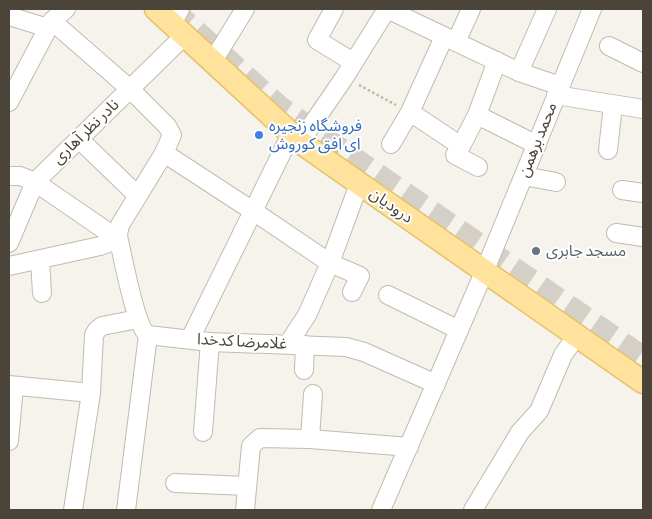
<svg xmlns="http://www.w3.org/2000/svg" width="652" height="519" viewBox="0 0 652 519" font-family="'Sofia Sans Condensed','Noto Sans Arabic',sans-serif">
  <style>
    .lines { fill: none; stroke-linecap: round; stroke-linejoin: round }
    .major-tunnel { stroke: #d4d0c8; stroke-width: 22; stroke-dasharray: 22 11; stroke-linecap: butt }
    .minor-casing { stroke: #c2bbae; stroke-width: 20 }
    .major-casing { stroke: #e6c16a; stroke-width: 25 }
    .path { stroke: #c4b79f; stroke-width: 2.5; stroke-dasharray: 2.5 2.5; stroke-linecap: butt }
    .minor { stroke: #fff; stroke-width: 18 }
    .major { stroke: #ffe39c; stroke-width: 22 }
    .shop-dot { fill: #3f7fe0; stroke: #fff; stroke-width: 2 }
    .worship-dot { fill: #6b7280; stroke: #fff; stroke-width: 2 }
    .labels { text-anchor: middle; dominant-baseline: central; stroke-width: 4; stroke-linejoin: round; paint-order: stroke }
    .shop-label { font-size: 16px; fill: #366cbe; stroke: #fff; text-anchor: start }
    .street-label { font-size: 16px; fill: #4b4439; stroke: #fff }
    .worship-label { font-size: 16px; fill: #5b616d; stroke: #fff; text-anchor: start }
  </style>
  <rect width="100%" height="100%" fill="#f6f3ec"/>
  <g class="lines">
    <polyline class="major-tunnel" points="172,9 280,107 643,357"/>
    <defs>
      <g id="minor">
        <polyline points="334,9 317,40 353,62"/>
        <polyline points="387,9 519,72 560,86"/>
        <polyline points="9,16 48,28"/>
        <path d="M52,21L130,89L167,126L172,135L164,153L120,225L118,234L119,241C123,258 136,328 148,335L210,342L346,347L364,352L436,384"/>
        <polyline points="172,24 180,9"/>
        <polyline points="456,42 471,9"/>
        <polyline points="609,46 643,63"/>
        <polyline points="213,61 245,9"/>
        <polyline points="519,72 547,9"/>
        <polyline points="556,95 643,109"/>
        <polyline points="9,102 48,28 52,21 66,9"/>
        <polyline points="410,112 461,146 455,155 478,167"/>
        <polyline points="477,115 537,145"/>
        <polyline points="79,139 137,195"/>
        <polyline points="300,142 344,78 387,9"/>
        <polyline points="391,144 410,112 444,37"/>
        <polyline points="461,146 477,115 497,61"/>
        <polyline points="608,150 613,105"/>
        <polyline points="164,153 253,211 330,263 360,276 352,292"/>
        <polyline points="9,176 20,176 35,182 115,237"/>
        <polyline points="524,176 556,182"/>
        <polyline points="622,190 643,193"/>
        <polyline points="616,233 643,237"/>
        <polyline points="9,243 35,182 184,36"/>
        <polyline points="40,260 42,293"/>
        <polyline points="9,266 100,246 108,243 118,234"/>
        <polyline points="388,295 459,330"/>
        <polyline points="190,339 291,134"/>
        <polyline points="288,344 307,315 330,263 359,184"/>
        <polyline points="304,370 305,345"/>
        <polyline points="9,385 91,393"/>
        <polyline points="203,432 210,342"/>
        <polyline points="310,439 313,394"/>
        <polyline points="9,441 14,386"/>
        <polyline points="175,483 247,486"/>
        <polyline points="73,510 91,393 94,335 97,330 102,326 138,319"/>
        <polyline points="126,510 148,335"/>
        <polyline points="245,510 251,446 260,438 310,439 409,447"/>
        <polyline points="381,510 485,270 592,9"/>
        <polyline points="473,510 520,432 539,411 563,355 577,335"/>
      </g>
      <polyline id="major" points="156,9 300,142 643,382"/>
    </defs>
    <use href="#minor" class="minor-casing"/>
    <use href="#major" class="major-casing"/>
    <polyline class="path" points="359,85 396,105"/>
    <use href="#minor" class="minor"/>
    <use href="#major" class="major"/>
  </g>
  <circle class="shop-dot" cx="259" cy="135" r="5"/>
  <circle class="worship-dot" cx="536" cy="251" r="5"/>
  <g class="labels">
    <g class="shop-label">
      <text x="269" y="126">فروشگاه زنجیره<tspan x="269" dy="18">ای افق کوروش</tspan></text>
    </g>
    <g class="street-label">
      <text transform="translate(86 132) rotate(-44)">نادر نظر آهاری</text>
      <text transform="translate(538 140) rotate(-68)">محمد برهمن</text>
      <text transform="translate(391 206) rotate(35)">درودیان</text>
      <text transform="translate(242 342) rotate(3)">غلامرضا کدخدا</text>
    </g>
    <g class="worship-label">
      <text x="546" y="251">مسجد جابری</text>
    </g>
  </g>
  <rect width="652" height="519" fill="none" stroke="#4b4439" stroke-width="20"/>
</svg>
